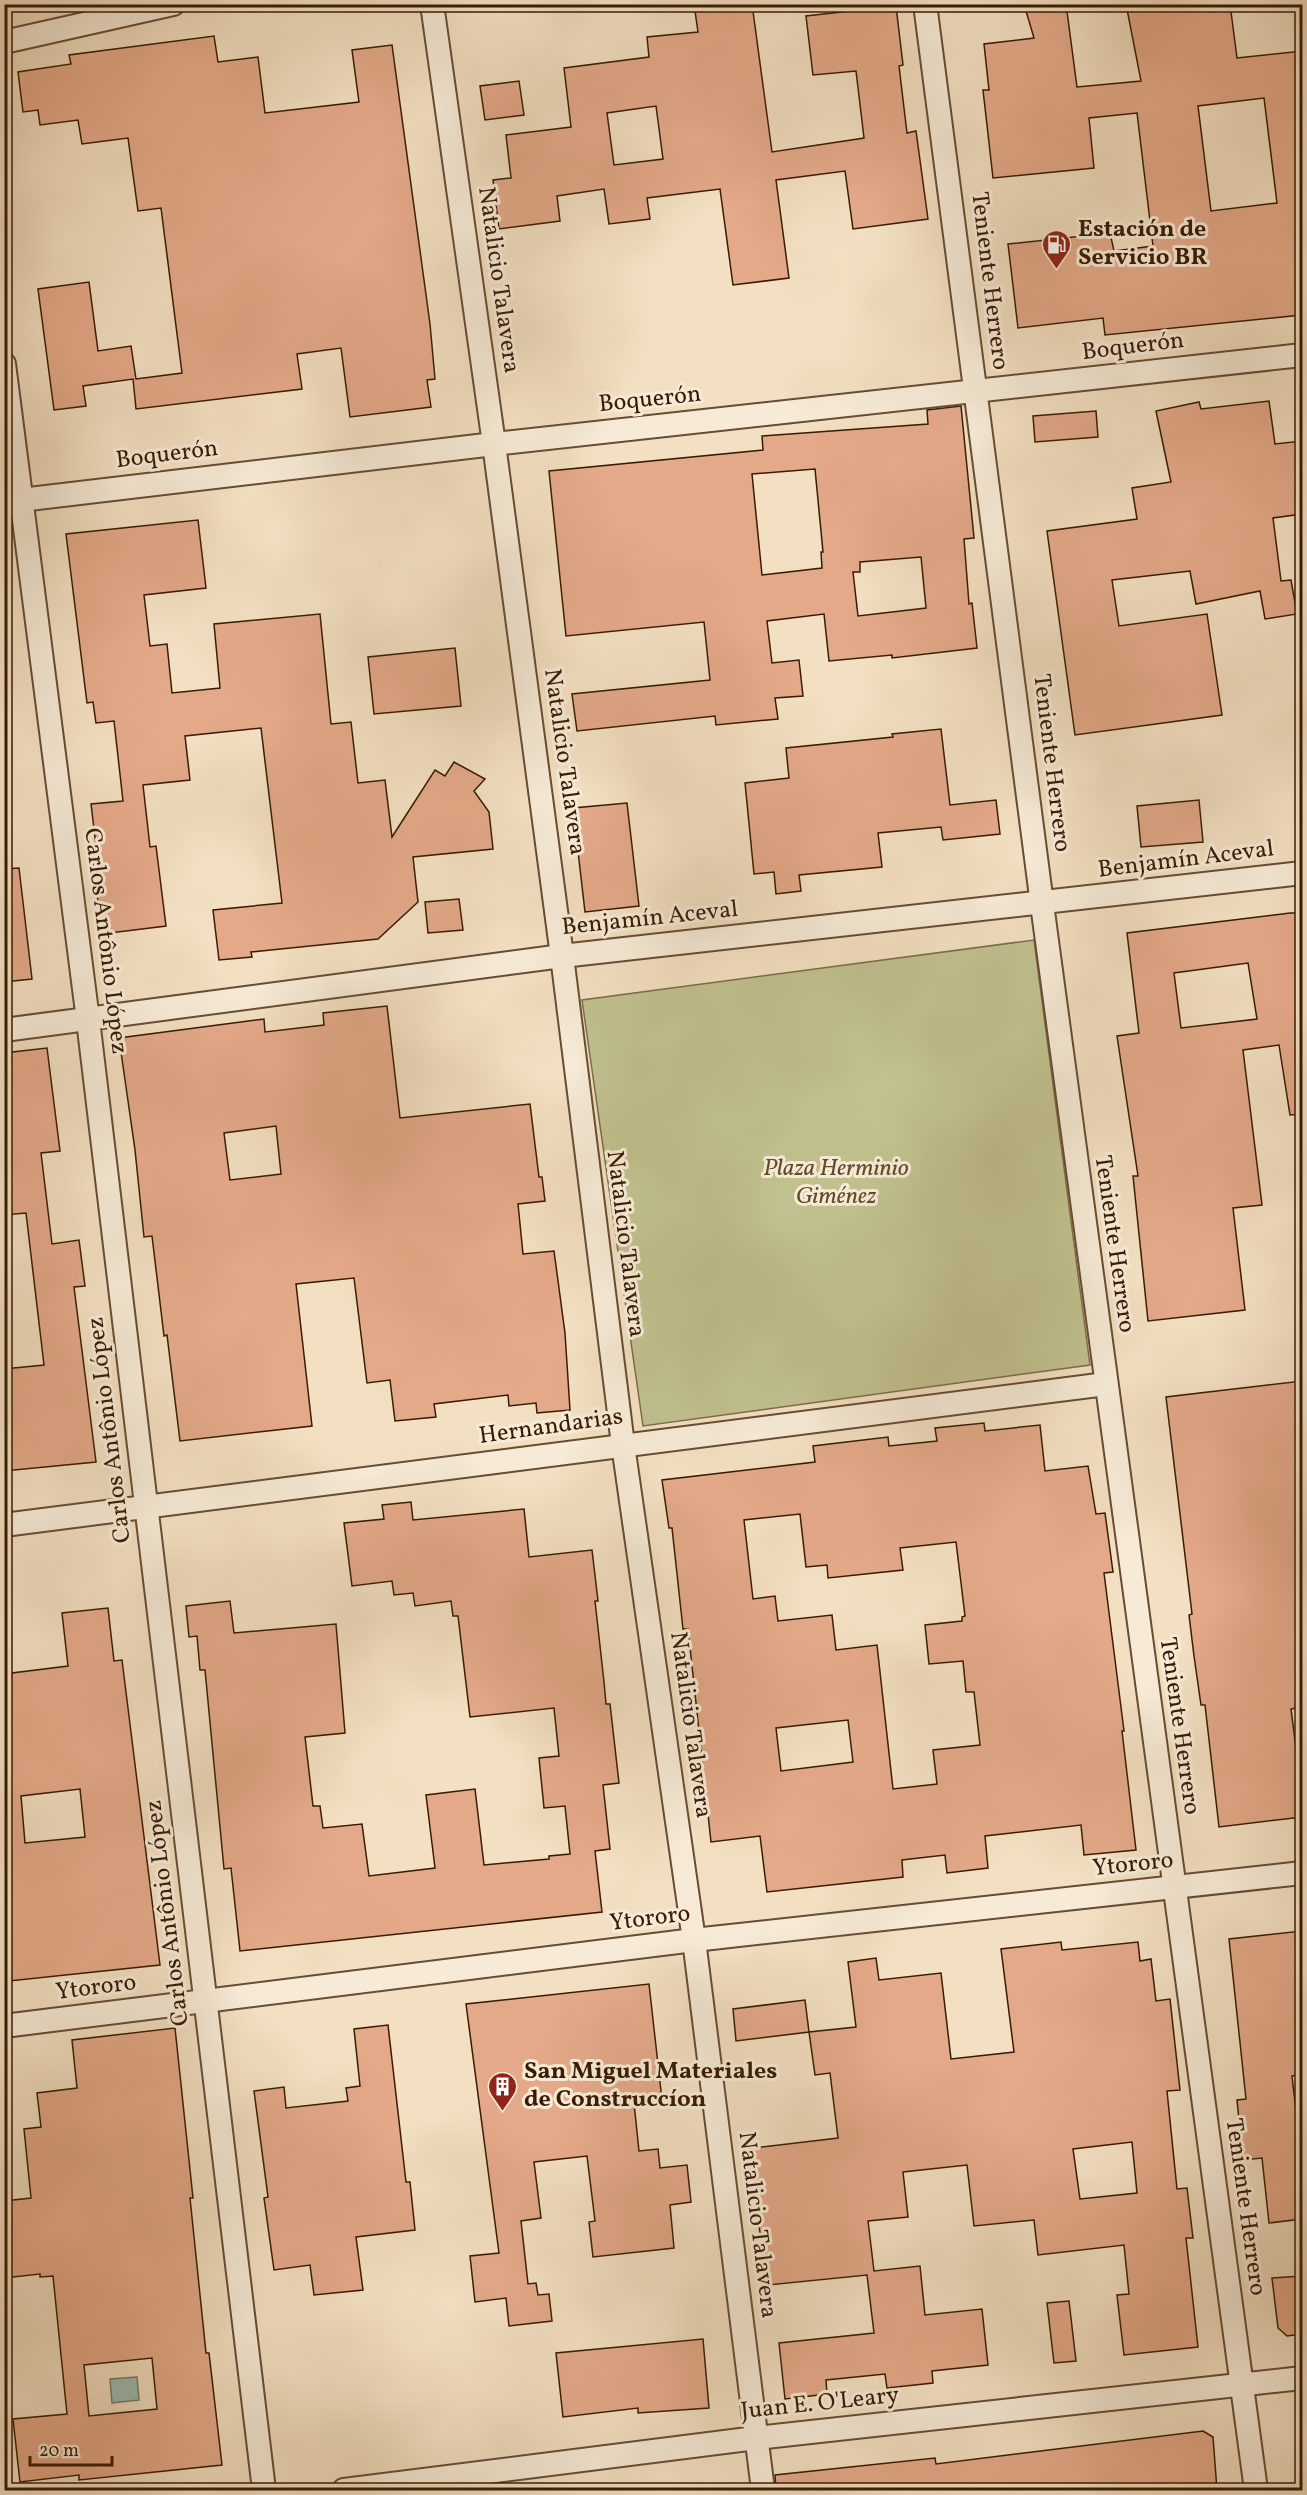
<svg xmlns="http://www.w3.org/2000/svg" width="1307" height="2495" viewBox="0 0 1307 2495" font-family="Vollkorn,serif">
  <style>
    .green { fill: #c1c18f; stroke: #7c6e49; stroke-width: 1.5 }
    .water { fill: #9bbdb3; stroke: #737c6d; stroke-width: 1.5 }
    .building { fill: #e4a989; stroke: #381b03; stroke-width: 1.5; fill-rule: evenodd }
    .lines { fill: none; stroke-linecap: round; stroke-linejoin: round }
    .minor-casing { stroke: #674c33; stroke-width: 26 }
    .minor { stroke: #f7ebd7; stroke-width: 22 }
    .labels { text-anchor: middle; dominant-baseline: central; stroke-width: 6; stroke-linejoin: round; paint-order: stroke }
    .poi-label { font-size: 24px; font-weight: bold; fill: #381b03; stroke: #f7ebd7; text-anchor: start }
    .street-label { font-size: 24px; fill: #381b03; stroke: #f7ebd7 }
    .park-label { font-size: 24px; font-style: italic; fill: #614d2d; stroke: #f7ebd7 }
  </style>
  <rect width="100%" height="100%" fill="#f3e0c2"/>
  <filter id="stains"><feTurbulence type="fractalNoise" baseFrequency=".00333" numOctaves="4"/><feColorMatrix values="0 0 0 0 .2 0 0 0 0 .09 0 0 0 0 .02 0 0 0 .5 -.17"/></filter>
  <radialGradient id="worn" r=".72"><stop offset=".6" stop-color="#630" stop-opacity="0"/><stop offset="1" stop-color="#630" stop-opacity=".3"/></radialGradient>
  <polygon class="green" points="1034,940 1090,1365 643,1426 582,1000"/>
  <polygon class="water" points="137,2377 139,2400 112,2403 110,2379"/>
  <g class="building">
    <path d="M694,4H752L772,152L864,138L856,71L813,75L806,16L896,6L903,65L899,66L907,133L916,131L928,219L853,229L845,171L776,180L789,278L733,285L720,189L647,198L650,219L609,224L604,189L557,196L560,221L499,229L493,180L511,178L506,135L571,127L564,68L649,57L647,37L698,32ZM656,106L663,159L614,165L607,113Z"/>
    <path d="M1024,4H1066L1077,87L1141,81L1126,4H1230L1237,58L1302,51V315L1105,335L1103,318L1018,328L1008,244L1110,233L1114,251L1153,246L1137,113L1089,118L1094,168L993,178L983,90H989L984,44L1034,38ZM1264,98L1277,203L1211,211L1198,106Z"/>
    <polygon points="214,36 218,62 258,57 265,113 359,102 352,50 392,45 430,324 435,379 427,380 431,407 350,417 341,348 297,354 302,389 136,409 133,379 83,386 86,406 54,410 38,289 89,282 98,351 131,346 136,379 182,373 161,208 138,211 128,138 82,144 78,120 40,125 38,110 23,112 18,72 71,64 69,55"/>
    <polygon points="519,81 524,115 485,120 480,86"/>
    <polygon points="1269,401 1275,444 1302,441 1302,514 1273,518 1281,581 1291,580 1297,614 1265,619 1260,591 1196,604 1190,571 1112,580 1119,626 1207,614 1222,715 1075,735 1047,531 1137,519 1132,488 1171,482 1156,411 1199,402 1201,409"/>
    <path d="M961,406L974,538L964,539L969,604L972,603L977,648L892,658V655L829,661L824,614L767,621L772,663L799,660L803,696L775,698L778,719L716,725L715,716L577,731L572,694L710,680L704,622L566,636L549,471L763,450L762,436L928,424L927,410ZM815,469L823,552H821L822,568L762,575L752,474ZM921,557L926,608L858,616L853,572H860V562Z"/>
    <polygon points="1096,411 1098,437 1035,442 1033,416"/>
    <polygon points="198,520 206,588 144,595 150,646 167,644 172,693 220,688 214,624 320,614 331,724 351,722 358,783 385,780 392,837 435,770 445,776 454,762 485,779 474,791 489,812 493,849 413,857 418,902 378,939 251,952 252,957 219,960 213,910 282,903 261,728 185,736 190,780 143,785 150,847 156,846 166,926 102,934 92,854 97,854 91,804 123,801 114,721 96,723 93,702 87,703 66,534"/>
    <polygon points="455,648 461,706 374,714 368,657"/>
    <polygon points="941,729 950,805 996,800 1000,834 943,840 941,827 878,833 882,867 799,875 801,891 776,894 774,872 754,874 745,783 789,778 786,748 893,737 892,734"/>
    <polygon points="1199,800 1203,842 1141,847 1137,806"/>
    <polygon points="627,803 639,906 585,912 573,808"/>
    <polygon points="19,868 32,979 4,982 4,869"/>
    <polygon points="459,899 463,930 428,933 425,902"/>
    <path d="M1290,913H1302V1114L1290,1115L1279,1045L1243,1050L1262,1205L1233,1208L1245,1310L1148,1321L1133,1176H1138L1117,1036L1139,1033L1127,933ZM1248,963L1257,1019L1181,1028L1174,973Z"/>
    <path d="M387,1006L400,1118L530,1104L539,1177H542L545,1201L518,1204L523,1254L554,1251L565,1333L570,1410L537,1413L536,1403L509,1406L508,1395L434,1404L436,1417L395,1421L390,1380L367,1383L354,1278L296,1284L312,1426L180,1441L167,1335L164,1336L152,1236L144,1237L135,1150L119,1038L264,1019L265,1032L324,1025L323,1013ZM276,1126L281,1174L230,1180L224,1133Z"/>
    <polygon points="47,1048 60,1151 41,1153 52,1244 79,1240 85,1286 74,1287 96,1462 4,1471 4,1369 44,1365 26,1213 4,1215 4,1053"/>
    <polygon points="1302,1381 1302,1707 1291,1709 1298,1764 1302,1763 1302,1817 1219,1827 1205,1705 1201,1705 1194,1656 1189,1615 1192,1614 1166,1397"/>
    <path d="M984,1423L985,1431L1040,1425L1045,1471L1088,1466L1096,1514L1105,1513L1113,1572L1104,1573L1124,1731H1122L1136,1850L1084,1855L1081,1825L985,1836L988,1868L947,1873L945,1855L902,1860L903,1877L767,1892L760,1836L711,1842L688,1629H683L672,1528H669L662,1480L815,1462L813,1446L888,1437L889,1446L937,1441L935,1428ZM800,1514L806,1567L827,1565L828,1578L903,1570L900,1548L956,1542L965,1616L962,1617V1621L925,1625L929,1664L963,1661L966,1692H974L980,1745L933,1750L937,1784L893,1789L877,1645L836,1650L832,1615L778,1621L775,1596L753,1599L744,1520ZM848,1720L853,1762L781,1771L776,1728Z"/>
    <polygon points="411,1502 413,1520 524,1509 529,1557 592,1550 598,1601 595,1601 604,1682 606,1704 610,1704 619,1783 603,1785 610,1849 595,1851 602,1912 240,1951 231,1868 224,1869 205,1670 200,1670 197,1636 189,1637 186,1606 230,1601 234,1633 336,1624 345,1733 305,1737 313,1806 320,1806 323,1828 362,1824 369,1876 435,1868 426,1795 475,1789 484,1865 549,1859 549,1856 570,1854 565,1806 544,1808 539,1758 559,1756 554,1708 470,1717 458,1616 453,1616 451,1601 415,1606 413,1593 394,1595 392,1581 352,1586 344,1523 384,1519 382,1505"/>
    <path d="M108,1608L114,1661L122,1660L160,1965L9,1981L4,1941V1674L68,1666L62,1613ZM80,1789L85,1837L25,1843L21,1796Z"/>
    <polygon points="1302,1931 1302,2075 1292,2076 1302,2164 1302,2219 1269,2223 1262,2158 1243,2160 1237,2100 1246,2099 1229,1939"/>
    <path d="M1061,1942L1062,1950L1138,1942L1140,1961L1151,1959L1156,2001L1170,1999L1180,2090L1167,2091L1177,2189L1187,2188L1193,2238H1186L1198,2347L1124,2355L1117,2295L1129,2294L1124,2245L1038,2255L1034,2220L974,2226L967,2165L903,2172L908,2217L868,2221L874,2271L920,2266L925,2315L982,2309L988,2365L932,2371L933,2383L887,2388L885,2374L826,2380L827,2394L785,2399L779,2343L874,2333L867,2275L768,2285L763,2232L760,2233L754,2188L750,2189L745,2149L838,2138L830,2073L815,2075L809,2032L856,2027L848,1962L876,1958L879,1980L941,1973L951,2059L1014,2052L1001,1949ZM1132,2142L1137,2193L1080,2199L1073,2149Z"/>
    <polygon points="649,1984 662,2100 634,2103 639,2151 658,2149 660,2168 687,2165 691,2202 670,2205 674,2248 593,2257 589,2222 595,2221 587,2156 534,2162 541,2218 521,2221 528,2284 536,2283 538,2295 549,2294 552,2321 509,2326 506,2298 475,2302 470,2256 499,2253 466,2004"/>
    <polygon points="805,2000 809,2032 736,2041 733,2009"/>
    <polygon points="388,2025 406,2182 410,2182 415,2230 356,2237 363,2290 314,2295 310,2265 274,2270 264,2198 268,2197 254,2091 284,2087 286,2108 348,2101 346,2088 360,2086 354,2029"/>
    <path d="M175,2028L193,2198H190L206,2353H209L222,2465L79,2480V2475L20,2482L13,2419L67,2414L53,2276L40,2277V2274L4,2278V2201L31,2198L24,2129L41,2127L37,2093L77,2088L72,2040ZM152,2358L157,2409L89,2416L84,2365Z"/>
    <polygon points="1302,2276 1302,2334 1287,2336 1278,2328 1272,2278"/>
    <polygon points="1069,2301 1076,2361 1054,2363 1047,2303"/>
    <polygon points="703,2339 709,2408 638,2413 638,2408 563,2417 556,2353"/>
    <polygon points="1203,2431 1213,2437 1217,2490 944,2490 944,2485 886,2490 776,2490 775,2475 935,2458 936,2464"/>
  </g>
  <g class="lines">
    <defs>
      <g id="minor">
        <polyline points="432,4 494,444 562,956 623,1445 694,1940 763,2490"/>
        <polyline points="925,4 1042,904 1256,2490"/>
        <polyline points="4,42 173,4"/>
        <polyline points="4,364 88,1020 264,2490"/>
        <polyline points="4,502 494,444 1302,355"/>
        <polyline points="4,1030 562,956 1302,873"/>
        <polyline points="4,1525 1106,1384"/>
        <polyline points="4,2026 694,1940 1302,1873"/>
        <polyline points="344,2490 756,2438 1302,2378"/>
      </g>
    </defs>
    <use href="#minor" class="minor-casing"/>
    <use href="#minor" class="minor"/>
  </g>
  <defs>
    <symbol id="fuel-pin" viewBox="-11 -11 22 30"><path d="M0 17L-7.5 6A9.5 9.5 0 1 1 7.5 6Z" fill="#8f2418" stroke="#f7ebd7"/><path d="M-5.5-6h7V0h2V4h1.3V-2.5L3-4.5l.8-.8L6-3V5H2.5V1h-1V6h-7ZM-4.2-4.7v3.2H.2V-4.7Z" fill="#fff"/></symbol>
    <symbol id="building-pin" viewBox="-11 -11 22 30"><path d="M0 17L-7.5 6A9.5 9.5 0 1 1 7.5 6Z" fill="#8f2418" stroke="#f7ebd7"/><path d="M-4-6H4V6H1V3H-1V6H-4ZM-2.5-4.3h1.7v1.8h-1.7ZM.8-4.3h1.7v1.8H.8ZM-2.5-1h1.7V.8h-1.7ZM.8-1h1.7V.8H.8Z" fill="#fff"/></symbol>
  </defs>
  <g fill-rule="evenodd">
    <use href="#fuel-pin" x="1040" y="228" width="33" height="45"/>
    <use href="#building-pin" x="486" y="2070" width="33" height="45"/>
  </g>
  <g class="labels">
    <g class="poi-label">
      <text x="1078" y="230">Estación de<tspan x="1078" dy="28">Servicio BR</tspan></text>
      <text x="524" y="2072">San Miguel Materiales<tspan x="524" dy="28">de Construccíon</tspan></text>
    </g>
    <g class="street-label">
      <text transform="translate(498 280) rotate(82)">Natalicio Talavera</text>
      <text transform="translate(989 281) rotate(83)">Teniente Herrero</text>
      <text transform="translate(1133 347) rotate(-7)">Boquerón</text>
      <text transform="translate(650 400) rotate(-6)">Boquerón</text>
      <text transform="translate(167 455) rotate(-7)">Boquerón</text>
      <text transform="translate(564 762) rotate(82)">Natalicio Talavera</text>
      <text transform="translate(1051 763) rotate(83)">Teniente Herrero</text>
      <text transform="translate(1186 860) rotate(-7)">Benjamín Aceval</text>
      <text transform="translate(650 919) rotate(-6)">Benjamín Aceval</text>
      <text transform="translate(105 941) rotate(83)">Carlos Antônio López</text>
      <text transform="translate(625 1244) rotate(83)">Natalicio Talavera</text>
      <text transform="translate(1114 1244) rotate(82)">Teniente Herrero</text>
      <text transform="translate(551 1427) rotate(-8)">Hernandarias</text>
      <text transform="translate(110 1430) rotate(-97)">Carlos Antônio López</text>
      <text transform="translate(690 1725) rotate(82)">Natalicio Talavera</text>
      <text transform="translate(1179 1726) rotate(82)">Teniente Herrero</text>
      <text transform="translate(1133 1865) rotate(-6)">Ytororo</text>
      <text transform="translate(168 1913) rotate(-97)">Carlos Antônio López</text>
      <text transform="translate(650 1919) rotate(-7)">Ytororo</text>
      <text transform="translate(96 1988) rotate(-7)">Ytororo</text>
      <text transform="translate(1245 2207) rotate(82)">Teniente Herrero</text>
      <text transform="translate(757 2225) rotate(83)">Natalicio Talavera</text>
      <text transform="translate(820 2404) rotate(-6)">Juan E. O'Leary</text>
    </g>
    <g class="park-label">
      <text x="836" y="1169">Plaza Herminio<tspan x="836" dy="28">Giménez</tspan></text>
    </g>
  </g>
  <rect width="1307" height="2495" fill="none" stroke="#f3e0c2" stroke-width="24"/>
  <rect x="6" y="6" width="1295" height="2483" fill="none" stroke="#381b03" stroke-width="3"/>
  <rect x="12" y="12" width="1283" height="2471" fill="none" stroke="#381b03" stroke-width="1.5"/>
  <path d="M30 2456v9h82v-9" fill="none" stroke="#381b03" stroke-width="3"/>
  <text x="39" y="2456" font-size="18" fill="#381b03" stroke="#f7ebd7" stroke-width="4.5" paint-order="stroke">20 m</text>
  <rect width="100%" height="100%" filter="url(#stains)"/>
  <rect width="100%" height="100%" fill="url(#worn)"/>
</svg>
